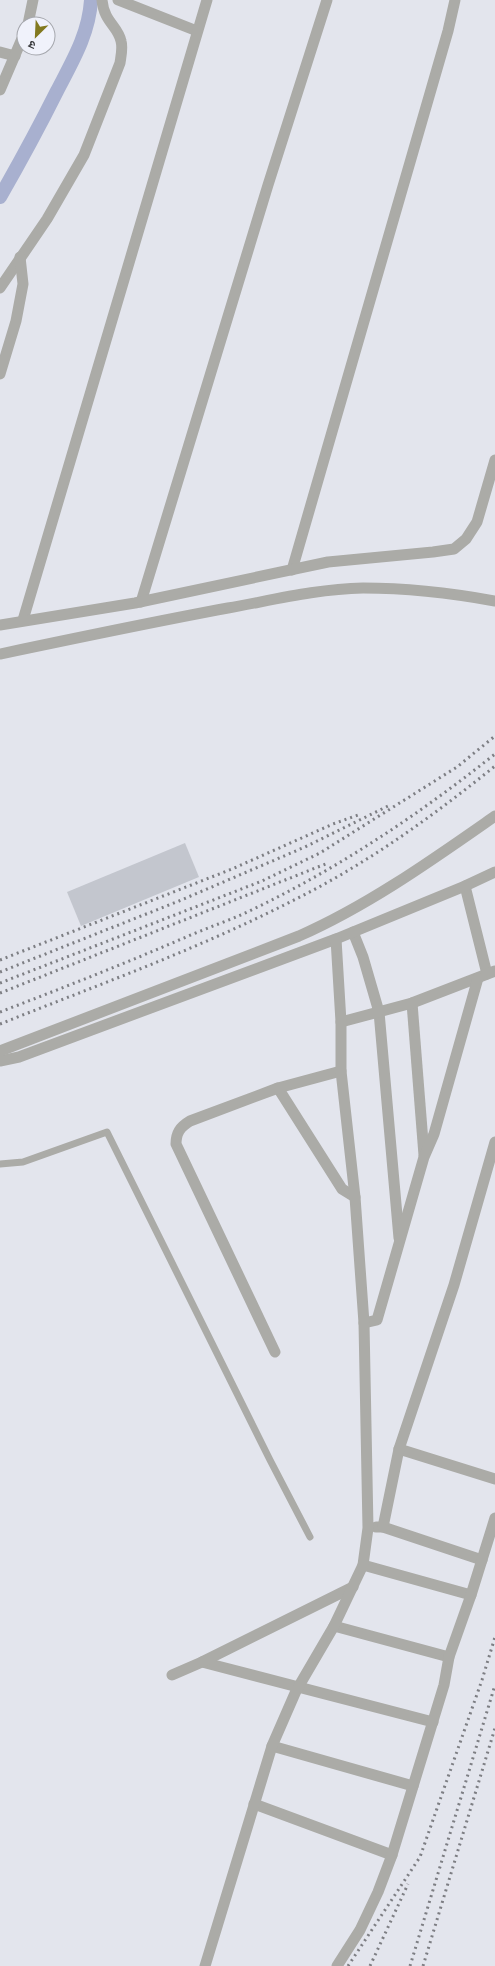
<svg xmlns="http://www.w3.org/2000/svg" width="495" height="1966" viewBox="0 0 495 1966" font-family="'Zilla Slab','Noto Sans Devanagari',serif">
  <style>
    .lines { fill: none; stroke-linecap: round; stroke-linejoin: round }
    .canal { stroke: #a8b0cf; stroke-width: 14 }
    .building { fill: #c3c6ce }
    .service { stroke: #ababa7; stroke-width: 7 }
    .minor { stroke: #ababa7; stroke-width: 11 }
    .tertiary { stroke: #ababa7; stroke-width: 11 }
    .rail { stroke: #7d7e83; stroke-width: 3; stroke-dasharray: 2 4; stroke-linecap: butt }
  </style>
  <rect width="100%" height="100%" fill="#e3e5ed"/>
  <g class="lines">
    <path class="canal" d="M0,197C20,162 39,127 57,91C72,62 89,34 91,0"/>
  </g>
  <polygon class="building" points="185,843 199,877 81,926 67,892"/>
  <g class="lines">
    <polyline class="service" points="0,1164 23,1162 107,1132 270,1460 310,1537"/>
    <g class="minor">
      <polyline points="118,0 197,31"/>
      <polyline points="28,24 33,0"/>
      <polyline points="0,52 15,56"/>
      <polyline points="0,90 24,34"/>
      <path d="M0,288L47,219L84,155L120,63C121,56 123,48 121,41C118,26 104,22 102,0"/>
      <polyline points="0,374 16,321 23,284 20,257"/>
      <polyline points="292,570 448,31 455,0"/>
      <polyline points="141,602 268,185 327,0"/>
      <polyline points="23,620 207,0"/>
      <polyline points="465,886 487,974"/>
      <polyline points="353,932 363,957 379,1012 399,1238"/>
      <polyline points="412,1003 424,1155"/>
      <polyline points="341,1022 412,1003 495,971"/>
      <polyline points="0,1061 19,1057 336,939 465,886 495,872"/>
      <polyline points="278,1088 342,1189 355,1197"/>
      <polyline points="364,1323 377,1320 424,1157 434,1134 478,978"/>
      <path d="M275,1352L176,1144C176,1133 180,1127 190,1121L278,1088L341,1071"/>
      <polyline points="399,1449 495,1479"/>
      <polyline points="376,1527 383,1527 482,1560"/>
      <polyline points="383,1527 399,1449 454,1285 495,1142"/>
      <polyline points="363,1565 471,1595"/>
      <polyline points="334,1626 449,1657"/>
      <polyline points="202,1662 433,1722"/>
      <polyline points="172,1675 202,1662 353,1587"/>
      <polyline points="272,1746 413,1786"/>
      <polyline points="254,1804 392,1855"/>
      <polyline points="205,1966 272,1746 296,1691 334,1626 363,1565 368,1528 364,1323 355,1197 341,1071 341,1022 336,939"/>
      <polyline points="337,1966 360,1930 378,1892 392,1855 444,1685 449,1657 471,1595 495,1518"/>
    </g>
    <g class="tertiary">
      <polyline points="0,625 135,603 328,562 433,552 454,549 466,539 477,522 495,460"/>
      <path d="M0,654C76,638 152,622 228,608C273,600 317,589 363,588C408,588 451,593 495,601"/>
      <path d="M0,1051L299,936C369,905 432,860 495,816"/>
    </g>
    <g class="rail">
      <polyline points="0,960 232,869 333,824 358,815"/>
      <polyline points="0,972 179,901 305,847 390,805"/>
      <polyline points="0,983 262,881 320,853 457,767 495,736"/>
      <polyline points="0,993 328,863"/>
      <path d="M0,1012C65,987 129,962 193,934C210,927 227,921 243,914C333,872 417,816 495,754"/>
      <path d="M0,1024C98,985 198,949 292,901C365,865 432,817 495,766"/>
      <polyline points="348,1966 420,1857 482,1680 495,1637"/>
      <polyline points="370,1966 408,1884"/>
      <polyline points="410,1966 495,1685"/>
      <polyline points="423,1966 495,1728"/>
    </g>
  </g>
  <g transform="translate(36 36) rotate(204)"><circle r="19" fill="#f0f2fb" stroke="#a5a7ad"/>
  <path d="M0-3L7 15L0 10L-7 15Z" fill="#82791f"/>
  <text y="-6" font-size="11" font-weight="bold" text-anchor="middle" fill="#353639">उ</text>
  </g>
</svg>
